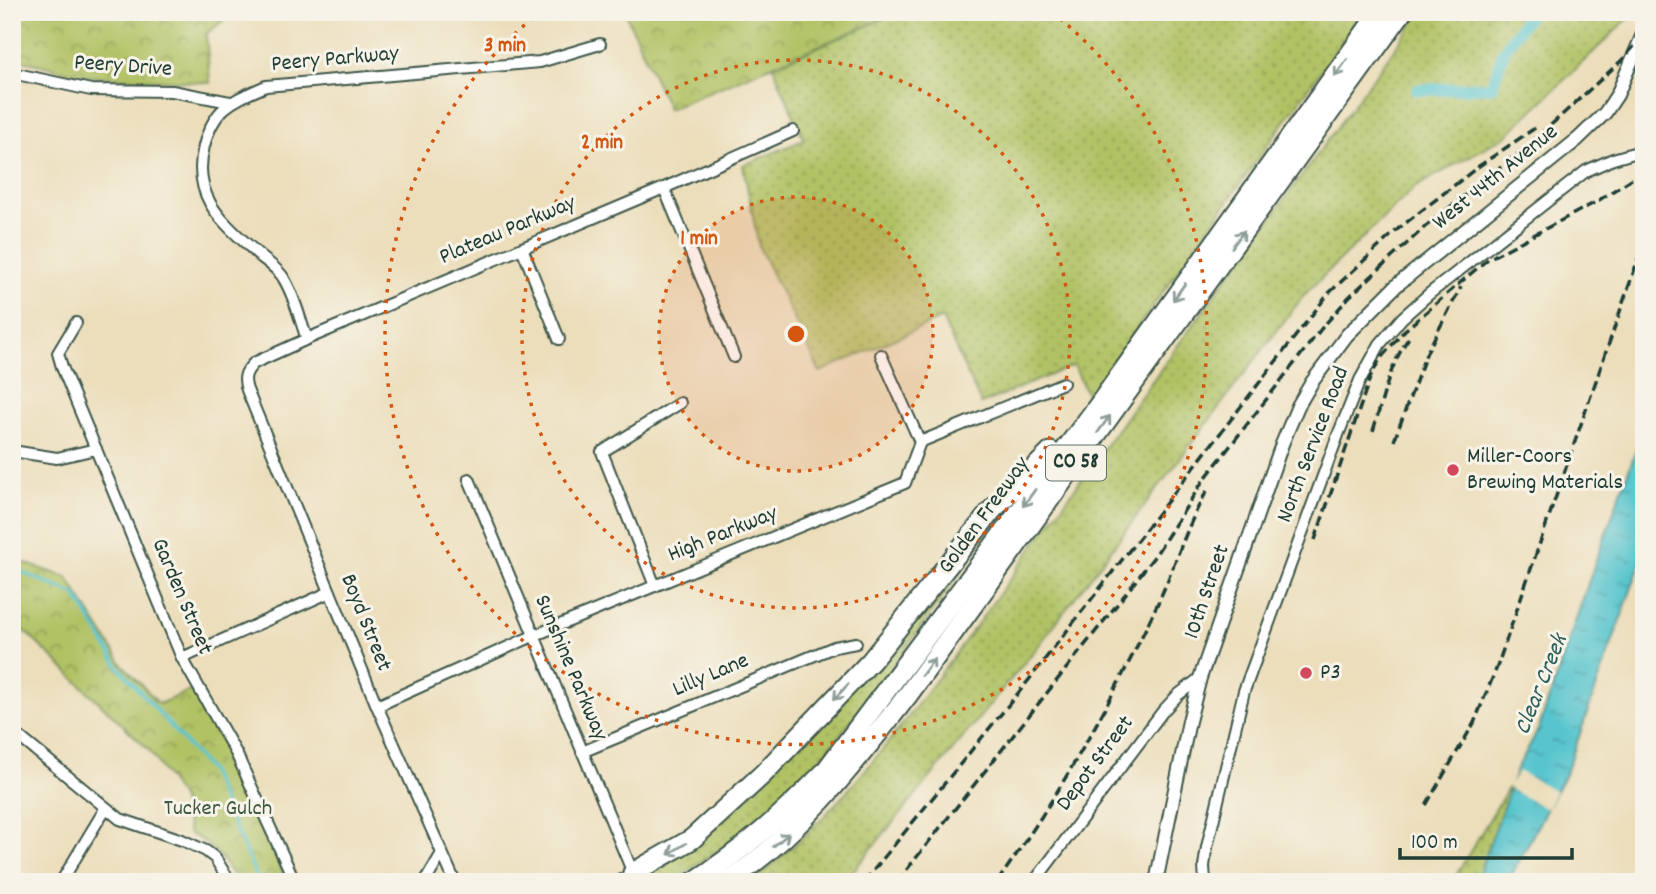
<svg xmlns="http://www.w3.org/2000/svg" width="1656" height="894" viewBox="0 0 1656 894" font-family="Dekko,sans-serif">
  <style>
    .grass { fill: url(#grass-dots); stroke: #68804c; stroke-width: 2 }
    .park { fill: url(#park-crowns); stroke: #68804c; stroke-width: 2 }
    .water { fill: url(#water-ripples); stroke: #3c8181; stroke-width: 2 }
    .pier { fill: #ecdebb }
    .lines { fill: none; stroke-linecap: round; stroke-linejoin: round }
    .stream { stroke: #58c5ce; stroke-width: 3.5 }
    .canal { stroke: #58c5ce; stroke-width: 12 }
    .minor-casing { stroke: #3e5548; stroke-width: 14 }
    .tertiary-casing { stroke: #3e5548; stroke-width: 16 }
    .motorway-casing { stroke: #3e5548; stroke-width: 23 }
    .minor { stroke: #fff; stroke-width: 10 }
    .tertiary { stroke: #fff; stroke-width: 12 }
    .motorway { stroke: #fff; stroke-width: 19 }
    .rail { stroke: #1f3d34; stroke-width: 3.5; stroke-dasharray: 10 5; stroke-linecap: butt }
    .oneway { stroke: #8f9e9a }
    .ring { fill: none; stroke: #d45610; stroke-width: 3.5; stroke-dasharray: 3.5 7 }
    .poi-dot { fill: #d1495b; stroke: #f7f3e8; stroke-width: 2.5 }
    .labels { text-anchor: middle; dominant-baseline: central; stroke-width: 6; stroke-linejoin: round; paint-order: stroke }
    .shield { fill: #f7f3e8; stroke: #60746a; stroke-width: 2 }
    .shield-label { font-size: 21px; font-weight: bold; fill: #1f3d34 }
    .street-label { font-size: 23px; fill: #1f3d34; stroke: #f7f3e8 }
    .poi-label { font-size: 23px; fill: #1f3d34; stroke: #f7f3e8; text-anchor: start }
    .park-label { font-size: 23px; fill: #3c583e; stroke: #f7f3e8 }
    .water-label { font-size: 24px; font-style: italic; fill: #2d5f5a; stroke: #f7f3e8 }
    .centre { fill: #d45610; stroke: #f7f3e8; stroke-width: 3.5 }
    .ring-label { font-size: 21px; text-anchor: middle; font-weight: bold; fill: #d45610; stroke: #f7f3e8; stroke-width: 6; stroke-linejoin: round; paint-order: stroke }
  </style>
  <defs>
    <pattern id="grass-dots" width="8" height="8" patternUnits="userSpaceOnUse" patternTransform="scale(1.75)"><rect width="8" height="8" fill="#b1c265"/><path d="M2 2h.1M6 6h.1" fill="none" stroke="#8f9f54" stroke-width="1.8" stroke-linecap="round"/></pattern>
    <pattern id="park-crowns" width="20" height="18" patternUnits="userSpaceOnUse" patternTransform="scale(1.75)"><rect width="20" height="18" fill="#b1c265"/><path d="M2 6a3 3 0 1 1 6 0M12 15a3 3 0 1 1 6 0" fill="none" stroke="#8f9f54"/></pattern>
    <pattern id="water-ripples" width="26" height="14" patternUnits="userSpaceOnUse" patternTransform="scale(1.75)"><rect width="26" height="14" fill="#58c5ce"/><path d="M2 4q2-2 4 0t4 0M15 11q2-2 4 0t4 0" fill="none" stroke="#48a1a8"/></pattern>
  </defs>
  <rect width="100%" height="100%" fill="#f7f3e8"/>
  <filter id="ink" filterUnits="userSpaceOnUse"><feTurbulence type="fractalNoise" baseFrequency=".0143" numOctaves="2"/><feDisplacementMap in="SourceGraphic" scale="14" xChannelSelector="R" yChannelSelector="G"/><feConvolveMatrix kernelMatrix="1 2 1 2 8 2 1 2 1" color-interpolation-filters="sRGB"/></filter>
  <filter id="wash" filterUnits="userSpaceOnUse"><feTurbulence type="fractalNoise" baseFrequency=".00686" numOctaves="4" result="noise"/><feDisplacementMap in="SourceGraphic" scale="28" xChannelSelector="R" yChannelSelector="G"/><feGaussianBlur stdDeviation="1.57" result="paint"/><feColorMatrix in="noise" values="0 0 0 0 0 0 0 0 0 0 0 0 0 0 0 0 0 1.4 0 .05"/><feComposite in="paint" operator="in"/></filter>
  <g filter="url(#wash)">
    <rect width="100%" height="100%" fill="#ecdebb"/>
    <g class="grass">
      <polygon points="899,12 1363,12 1088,397 1074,365 981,404 942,318 820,372 759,247 743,165 804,140 773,66"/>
      <path d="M1421,12H1635L1507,135L1414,188L1304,295L1036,649L844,882H751C822,827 877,759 930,688C979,623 1026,557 1073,491C1188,330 1305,172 1421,12Z"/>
      <polygon points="1000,514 973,555 882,681 829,749 800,782 754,826 673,881 630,882 683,851"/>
      <polygon points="1508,788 1510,790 1476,882 1452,882"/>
    </g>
    <g class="park">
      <polygon points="12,12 234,12 206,34 210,83 86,76 12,58"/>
      <polygon points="625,12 899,12 668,109"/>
      <path d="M12,559L67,577L122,664L159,704L192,690L230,755L287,882H237C224,862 212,842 189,834L181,798L149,750L12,619Z"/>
    </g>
    <polygon class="water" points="1644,428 1644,553 1567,770 1508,882 1476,882 1517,769 1539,728 1593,569"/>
    <polygon class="pier" points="1518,771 1556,791 1547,809 1508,788"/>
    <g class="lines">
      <polyline class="stream" points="12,568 76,595 118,666 209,770 259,882"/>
      <polyline class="canal" points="1417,90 1492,87 1504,50 1531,12"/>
    </g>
  </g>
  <g filter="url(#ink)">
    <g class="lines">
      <defs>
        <g id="minor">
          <polyline points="12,73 91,90 172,91 230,102"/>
          <polyline points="664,188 734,357"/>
          <polyline points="522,248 559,339"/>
          <polyline points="76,323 58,353 62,367 182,658 236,753 295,882"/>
          <path d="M307,339C300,320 295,297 284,279C280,271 269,263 261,257C226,224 190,200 204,146C214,107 232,101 266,86L540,62L600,44"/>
          <polyline points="881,355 920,442"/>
          <polyline points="12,451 57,458 96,449"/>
          <polyline points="469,479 633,873 617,882"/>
          <polyline points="655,586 602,452 680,403"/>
          <polyline points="182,658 330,592"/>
          <polyline points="377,706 533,636 905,483 920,442 1063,383"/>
          <polyline points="12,731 120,819 182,840 206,851 215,858 230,882"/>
          <polyline points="582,752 834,647 856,643"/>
          <polyline points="61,882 105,809"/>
          <polyline points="425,882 442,853"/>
          <path d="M455,882L377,706L247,390C243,378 245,372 254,363L307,339L664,188L793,131"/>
          <polyline points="1034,882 1163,711 1178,695 1200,678"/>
          <polyline points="1205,882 1204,866 1207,847 1244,691 1338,435 1360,380 1380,344 1402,318 1429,294 1586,171 1613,159 1644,150"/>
        </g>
        <polyline id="tertiary" points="1156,882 1189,721 1200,678 1282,444 1298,406 1312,382 1347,335 1397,285 1578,139 1605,113 1617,95 1644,32"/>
        <g id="motorway">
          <polyline points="633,873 692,839 763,774 871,661 992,510 1051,452"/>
          <path d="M694,882C745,849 783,815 825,772L1099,405L1380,12"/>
          <path d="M727,882C802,832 852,766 907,696L1402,12"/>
        </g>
      </defs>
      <use href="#minor" class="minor-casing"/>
      <use href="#tertiary" class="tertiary-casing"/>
      <use href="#motorway" class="motorway-casing"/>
      <use href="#minor" class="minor"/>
      <use href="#tertiary" class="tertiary"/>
      <use href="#motorway" class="motorway"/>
      <g class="rail">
        <path d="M1373,431C1383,399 1390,362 1411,335"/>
        <polyline points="1394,441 1426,354 1461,287"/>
        <polyline points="1315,540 1370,378 1380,359 1405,330 1488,259 1596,202 1644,171"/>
        <polyline points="1426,805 1474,723 1497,667 1644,242"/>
        <polyline points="864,882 1028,681 1329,293 1398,229 1479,166 1538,126"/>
        <polyline points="897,882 1127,592 1156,554 1203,481 1321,329 1349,297 1426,226 1529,145 1622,60 1644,35"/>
        <path d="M997,882C1059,796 1110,704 1155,609C1174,570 1185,528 1207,491"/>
      </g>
    </g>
    <defs><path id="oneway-shaft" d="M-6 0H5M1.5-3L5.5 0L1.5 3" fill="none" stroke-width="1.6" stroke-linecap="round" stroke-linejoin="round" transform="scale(1.75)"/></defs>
    <g class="oneway">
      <use href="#oneway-shaft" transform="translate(1341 68) rotate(126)"/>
      <use href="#oneway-shaft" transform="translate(1238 239) rotate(-54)"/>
      <use href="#oneway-shaft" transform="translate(1179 292) rotate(125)"/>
      <use href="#oneway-shaft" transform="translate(1104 424) rotate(-54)"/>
      <use href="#oneway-shaft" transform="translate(1029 498) rotate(126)"/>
      <use href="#oneway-shaft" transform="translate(928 667) rotate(-54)"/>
      <use href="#oneway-shaft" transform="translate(841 692) rotate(133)"/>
      <use href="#oneway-shaft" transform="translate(781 840) rotate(-39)"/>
      <use href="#oneway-shaft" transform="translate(677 849) rotate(148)"/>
    </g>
  </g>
  <circle cx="796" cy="334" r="137" fill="#d45610" fill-opacity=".12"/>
  <g class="ring">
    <circle cx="796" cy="334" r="137"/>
    <circle cx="796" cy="334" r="274"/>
    <path d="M1052 12A411 411 0 1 1 540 12"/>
  </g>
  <g class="poi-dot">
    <circle cx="1453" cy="470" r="7"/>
    <circle cx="1306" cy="673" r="7"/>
  </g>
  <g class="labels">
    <rect class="shield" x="1046" y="445.5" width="60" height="35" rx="5"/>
    <g class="shield-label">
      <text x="1076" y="463">CO 58</text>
    </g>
    <g class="street-label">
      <text transform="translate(335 60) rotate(-5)">Peery Parkway</text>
      <text transform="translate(123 67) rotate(4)">Peery Drive</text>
      <text transform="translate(1496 178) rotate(-39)">West 44th Avenue</text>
      <text transform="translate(508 231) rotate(-23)">Plateau Parkway</text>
      <text transform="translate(1314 445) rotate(-69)">North Service Road</text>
      <text transform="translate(985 516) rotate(-54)">Golden Freeway</text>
      <text transform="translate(723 535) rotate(-22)">High Parkway</text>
      <text transform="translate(1208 592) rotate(-71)">10th Street</text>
      <text transform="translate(181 597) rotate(67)">Garden Street</text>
      <text transform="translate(365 623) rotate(68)">Boyd Street</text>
      <text transform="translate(570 668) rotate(67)">Sunshine Parkway</text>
      <text transform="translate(711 676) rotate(-23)">Lilly Lane</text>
      <text transform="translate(1096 764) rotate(-53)">Depot Street</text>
    </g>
    <g class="poi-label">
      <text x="1467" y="457">Miller-Coors<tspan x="1467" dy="26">Brewing Materials</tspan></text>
      <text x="1320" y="673">P3</text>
    </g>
    <g class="park-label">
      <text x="218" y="809">Tucker Gulch</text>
    </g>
    <g class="water-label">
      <text transform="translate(1542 685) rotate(-68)">Clear Creek</text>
    </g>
  </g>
  <circle cx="796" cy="334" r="10" class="centre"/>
  <g class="ring-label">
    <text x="505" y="51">3 min</text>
    <text x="602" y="148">2 min</text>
    <text x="699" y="244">1 min</text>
  </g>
  <rect width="1656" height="894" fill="none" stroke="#f7f3e8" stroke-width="42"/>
  <path d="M1400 848v10h172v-10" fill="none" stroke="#1f3d34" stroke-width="3.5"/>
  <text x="1411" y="848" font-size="21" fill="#1f3d34" stroke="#f7f3e8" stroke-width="5" paint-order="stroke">100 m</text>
</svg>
